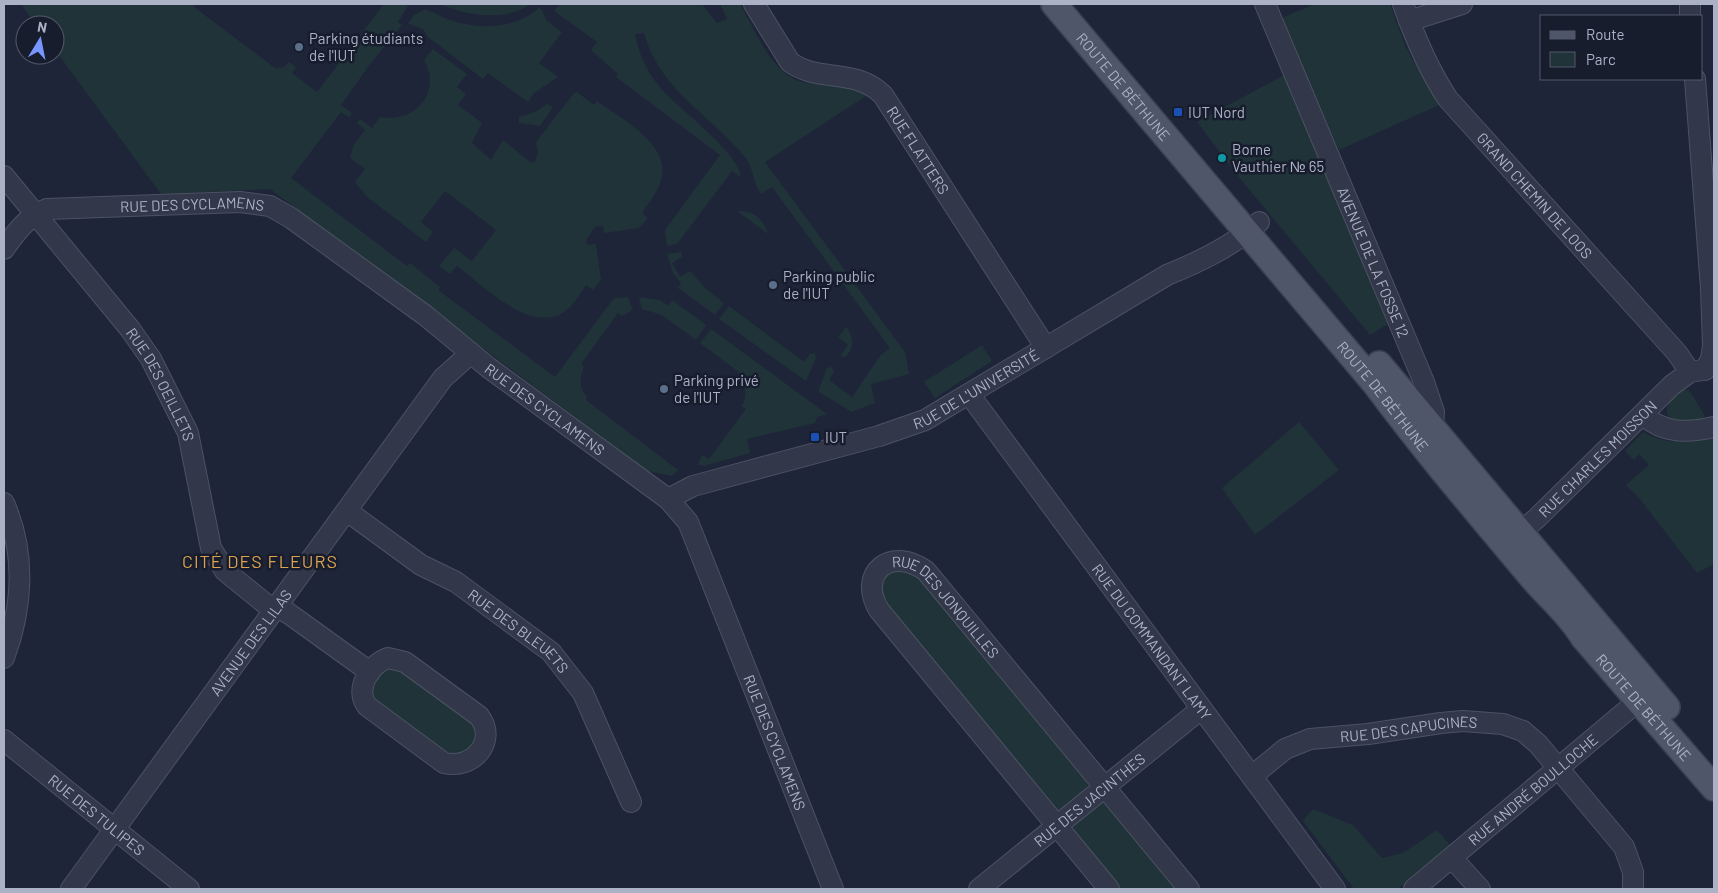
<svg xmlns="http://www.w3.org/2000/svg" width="1718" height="893" viewBox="0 0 1718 893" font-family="Barlow,sans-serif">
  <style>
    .green { fill: #203339 }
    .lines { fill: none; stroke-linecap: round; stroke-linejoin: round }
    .minor-casing { stroke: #4c5264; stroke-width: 22 }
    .major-casing { stroke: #3b4152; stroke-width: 28 }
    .minor { stroke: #323849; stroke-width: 20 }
    .major { stroke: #4f5669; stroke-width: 25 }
    .service-dot { fill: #5c6f8a; stroke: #171d2d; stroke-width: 2 }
    .transit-dot { fill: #1a4fb4; stroke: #171d2d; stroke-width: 2 }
    .culture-dot { fill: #0f9aa8; stroke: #171d2d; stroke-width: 2 }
    .labels { text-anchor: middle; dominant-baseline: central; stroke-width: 5; stroke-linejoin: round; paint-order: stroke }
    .poi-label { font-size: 15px; fill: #acb2c6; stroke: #171d2d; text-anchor: start }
    .street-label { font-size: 15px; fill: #acb2c6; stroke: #171d2d }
    .quarter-label { font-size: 18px; letter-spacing: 1px; fill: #dba251; stroke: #171d2d }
  </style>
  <rect width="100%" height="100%" fill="#1e2538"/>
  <g class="green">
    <path d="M21,4H196L194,7L275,68L284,67L289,62L296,67L292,73L317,92L384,4H409L398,22L402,25L370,64L341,105L352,113L349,117L341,112L291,178L407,266L410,263L440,287L438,290L555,377L614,298L628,297L633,310L622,316L618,313L581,364L584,367C579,378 579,387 587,397L586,400L678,470L672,476L647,471L270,189L161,194L55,50V25H36Z"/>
    <path d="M441,4H530C507,22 465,16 441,4Z"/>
    <path d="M560,4H702L717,23L727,19L720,4H740C756,31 773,79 808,83C829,86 849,85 869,94L765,162L905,352L909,374L871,384L875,403L852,412L819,392V389L827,368L832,367L834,372L829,380L852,397L880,356L890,348L772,187L761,194C752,182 754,167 744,156C709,114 659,89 644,33L635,34C638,52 647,72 659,86C678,109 738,151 741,177L732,171L677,244L667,246L665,230L720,155L616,77L618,74L591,50L597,42L554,11Z"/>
    <polygon points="1314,4 1390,4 1406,48 1439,105 1339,150 1280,19"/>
    <path d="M540,7L547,21L562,32L539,63L558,77L534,93L528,102L488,73L483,79L428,37L423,29L408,24L414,15L425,9C433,12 440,16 447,19C477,30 516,30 540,7Z"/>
    <path d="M433,49L467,74L457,87L466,94L458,105L482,123L472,143L491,160L503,140L530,162H535L538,152L536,142L574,93L577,92L594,105L597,101C621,119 672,144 661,180C658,192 649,202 642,213L648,218L639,228L604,233L603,226L595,227L586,240L588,245L596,244L601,280L593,290L586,285C581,292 576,301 570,307C536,341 484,286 457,266L450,274L439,266L454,248L472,261L496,230L445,191L421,222L433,232L426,242L367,197L355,182L365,169L350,158L353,146L365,130L357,123L360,119L372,128L380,117C414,124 443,92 424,60Z"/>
    <polygon points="1286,74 1388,324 1370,335 1242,181 1197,122"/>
    <polygon points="547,104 553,107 540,126 519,123 519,117 535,112"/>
    <path d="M737,211C753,210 763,218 768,234Z"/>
    <polygon points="681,252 682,257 672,263 680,277 690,271 706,289 724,303 715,315 678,288 681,283 673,273 667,254"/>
    <polygon points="639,297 660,300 668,306 672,300 706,325 696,340 662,315 642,309"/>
    <polygon points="729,306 804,362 810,354 815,353 816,358 806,381 719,319"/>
    <path d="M846,327C854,335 855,349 845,357L840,356L848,345L838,337Z"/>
    <path d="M711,329L827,414L817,417L815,423L747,439L750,453L704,466L698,465L702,455L709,459L746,409L742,406C748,396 746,384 738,376L740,373L700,343Z"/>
    <polygon points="982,345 992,361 935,398 924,382"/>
    <path d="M1683,390H1689L1705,416C1696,425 1683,421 1671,420C1661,408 1672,396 1683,390Z"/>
    <polygon points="1299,422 1339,470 1255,535 1222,488"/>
    <path d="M1643,432C1666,445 1689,443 1714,438V564L1697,573L1640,499L1626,485L1649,465L1639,454L1634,460L1625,451Z"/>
    <polygon points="895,568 917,572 1087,777 1088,790 1062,811 1052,809 882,605 881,580"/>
    <path d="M394,668L405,670L473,720L478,731L475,748L453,758L377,707C367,687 372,673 394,668Z"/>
    <polygon points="1100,802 1110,803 1181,889 1118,889 1073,834 1075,824"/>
    <polygon points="1313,809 1353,825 1382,858 1403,853 1437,830 1450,845 1398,889 1354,889 1303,821"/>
  </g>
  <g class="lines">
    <defs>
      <g id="minor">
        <path id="s1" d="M754,4L790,62C818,83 854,67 883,95L1046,348"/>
        <path id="s2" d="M1265,4L1424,382L1434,412L1433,428L1428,433"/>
        <path id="s3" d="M1403,4C1415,38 1428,69 1448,99L1677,353L1690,372"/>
        <polyline points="1690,4 1690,16"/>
        <polyline points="1409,21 1462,4"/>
        <polyline points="1695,79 1711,288 1713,346 1711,359 1705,370"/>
        <path id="s4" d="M4,176L130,329L151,359L188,433L211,548L225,571L267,605L288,613L370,672"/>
        <path id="s5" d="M4,249C17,231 27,217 47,209L240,202L270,206L291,218L426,316L489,368L668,499L688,522L833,889"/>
        <path id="s6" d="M969,394L1335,889"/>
        <path d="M1643,415C1664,434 1688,433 1714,427"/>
        <path id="s7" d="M668,499L693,486L879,436L925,420L1167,275C1199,262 1233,246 1259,222"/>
        <path d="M4,503C26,553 23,607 4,658"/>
        <path id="s8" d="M347,511L421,565L456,582L551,652L583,693L631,802"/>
        <path id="s9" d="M1509,541L1536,519L1672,385L1690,372L1703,370"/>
        <path d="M388,658L405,662L479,716C498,741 473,770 444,763L367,706C354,689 370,664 388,658Z"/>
        <path id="s10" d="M4,740L189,889"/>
        <path id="s11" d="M1252,776L1285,749L1310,739L1368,734L1441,723L1463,721L1503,724L1523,731L1538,744L1624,847L1633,872V889"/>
        <polyline points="1452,858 1480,889"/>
        <path id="s12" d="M71,889L443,378L471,353"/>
        <path id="s13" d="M979,889L1201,709"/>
        <path id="s14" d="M1109,889L879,610C857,574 890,545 926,571L1189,889"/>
        <path id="s15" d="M1414,889L1650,691"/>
      </g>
      <g id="major">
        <path id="s16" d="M1054,4L1376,385C1424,450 1477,512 1529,574C1547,596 1569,613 1583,637L1714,788"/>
        <polyline points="1379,364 1667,707"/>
      </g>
    </defs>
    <use href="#minor" class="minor-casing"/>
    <use href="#major" class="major-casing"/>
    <use href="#minor" class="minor"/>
    <use href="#major" class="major"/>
  </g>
  <g class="service-dot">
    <circle cx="299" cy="47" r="5"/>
    <circle cx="773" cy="285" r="5"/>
    <circle cx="664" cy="389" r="5"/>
  </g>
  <g class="transit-dot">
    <rect x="1173" y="107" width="10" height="10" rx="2.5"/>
    <rect x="810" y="432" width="10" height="10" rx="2.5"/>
  </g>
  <circle class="culture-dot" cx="1222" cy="158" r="5"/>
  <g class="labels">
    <g class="poi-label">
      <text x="309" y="38">Parking étudiants<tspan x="309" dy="17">de l'IUT</tspan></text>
      <text x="1188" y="112">IUT Nord</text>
      <text x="1232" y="149">Borne<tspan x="1232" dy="17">Vauthier № 65</tspan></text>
      <text x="783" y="276">Parking public<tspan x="783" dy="17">de l'IUT</tspan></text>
      <text x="674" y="380">Parking privé<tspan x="674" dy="17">de l'IUT</tspan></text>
      <text x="825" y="437">IUT</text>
    </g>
    <g class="street-label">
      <text stroke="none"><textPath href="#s16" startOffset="108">ROUTE DE BÉTHUNE</textPath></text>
      <text stroke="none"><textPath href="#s1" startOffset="234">RUE FLATTERS</textPath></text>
      <text stroke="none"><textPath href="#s3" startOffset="235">GRAND CHEMIN DE LOOS</textPath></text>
      <text stroke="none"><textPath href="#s5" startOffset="205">RUE DES CYCLAMENS</textPath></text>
      <text stroke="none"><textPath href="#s2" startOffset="280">AVENUE DE LA FOSSE 12</textPath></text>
      <text stroke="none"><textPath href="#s4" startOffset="262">RUE DES OEILLETS</textPath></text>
      <text stroke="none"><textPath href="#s7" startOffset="329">RUE DE L'UNIVERSITÉ</textPath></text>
      <text stroke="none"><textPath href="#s16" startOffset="512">ROUTE DE BÉTHUNE</textPath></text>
      <text stroke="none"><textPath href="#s5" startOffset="625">RUE DES CYCLAMENS</textPath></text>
      <text stroke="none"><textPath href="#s9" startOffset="121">RUE CHARLES MOISSON</textPath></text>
      <text stroke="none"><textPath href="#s14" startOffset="494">RUE DES JONQUILLES</textPath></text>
      <text stroke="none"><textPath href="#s8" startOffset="210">RUE DES BLEUETS</textPath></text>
      <text stroke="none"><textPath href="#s6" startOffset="308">RUE DU COMMANDANT LAMY</textPath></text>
      <text stroke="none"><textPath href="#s12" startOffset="305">AVENUE DES LILAS</textPath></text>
      <text stroke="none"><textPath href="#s16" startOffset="918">ROUTE DE BÉTHUNE</textPath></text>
      <text stroke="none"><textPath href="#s11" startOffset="169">RUE DES CAPUCINES</textPath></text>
      <text stroke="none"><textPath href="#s5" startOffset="1045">RUE DES CYCLAMENS</textPath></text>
      <text stroke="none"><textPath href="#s15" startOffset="155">RUE ANDRÉ BOULLOCHE</textPath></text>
      <text stroke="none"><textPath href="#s13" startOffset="142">RUE DES JACINTHES</textPath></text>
      <text stroke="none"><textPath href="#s10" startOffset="119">RUE DES TULIPES</textPath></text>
    </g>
    <g class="quarter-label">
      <text x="260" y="561">CITÉ DES FLEURS</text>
    </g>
  </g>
  <rect width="1718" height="893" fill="none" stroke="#acb2c6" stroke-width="10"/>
  <rect x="1540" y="15" width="162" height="65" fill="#171d2d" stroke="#53596a"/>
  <rect x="1550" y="31" width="25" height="8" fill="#4f5669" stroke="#53596a"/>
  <text x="1586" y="40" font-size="15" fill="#acb2c6">Route</text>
  <rect x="1550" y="52" width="25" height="15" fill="#203339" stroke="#53596a"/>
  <text x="1586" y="65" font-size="15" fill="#acb2c6">Parc</text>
  <g transform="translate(40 40) rotate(10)"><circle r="24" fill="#171d2d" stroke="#53596a"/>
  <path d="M0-4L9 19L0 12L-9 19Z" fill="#7797ff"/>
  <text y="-8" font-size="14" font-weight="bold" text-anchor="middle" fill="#acb2c6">N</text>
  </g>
</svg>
